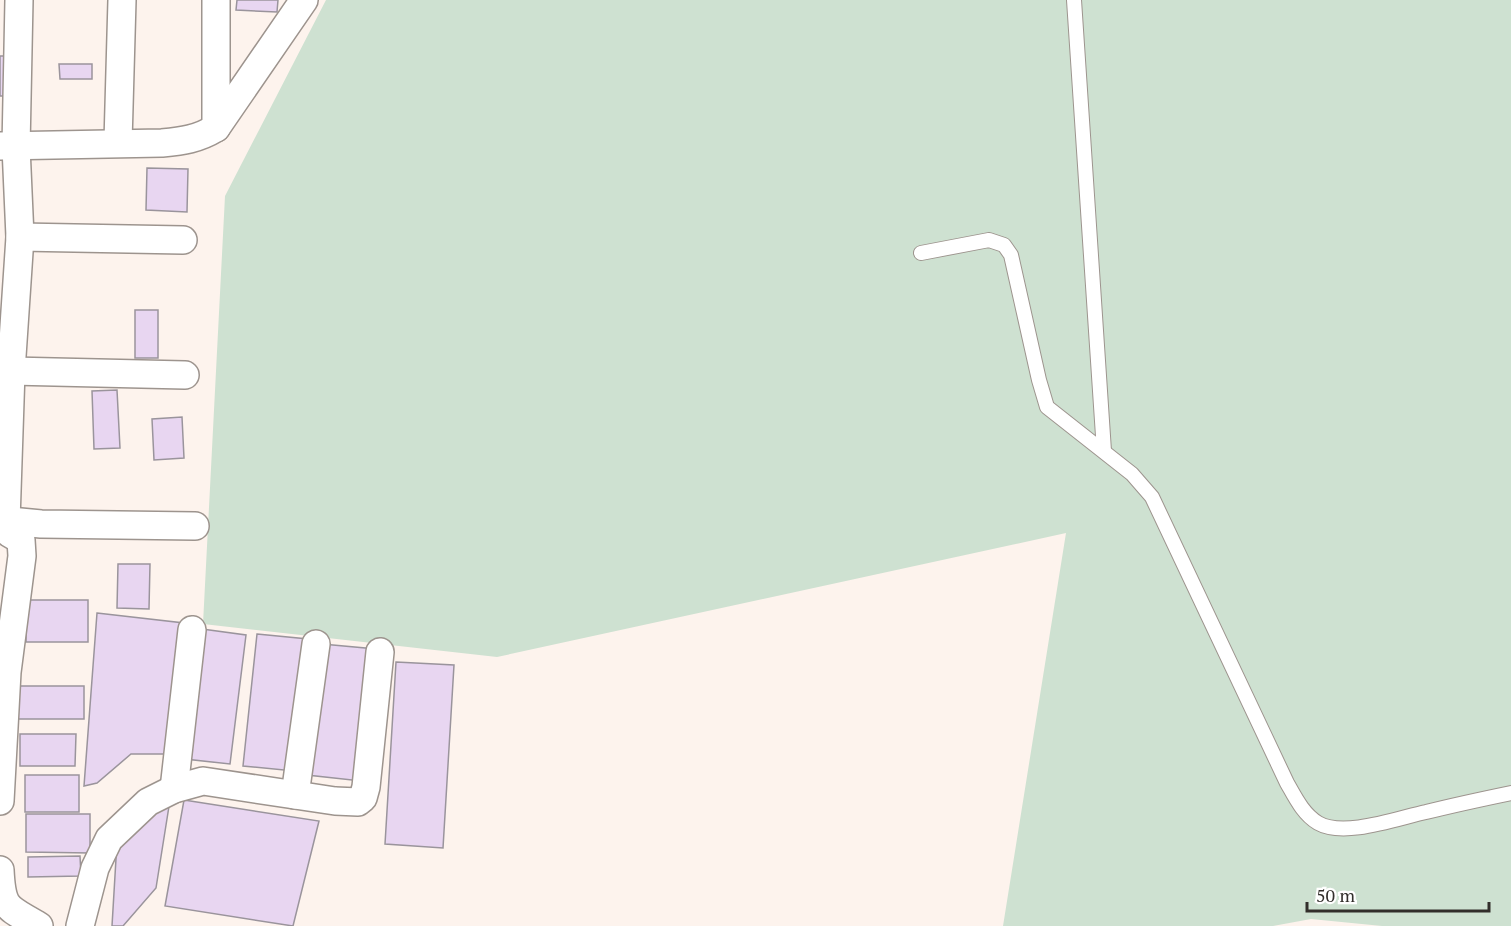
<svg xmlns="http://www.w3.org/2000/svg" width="1511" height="926" viewBox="0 0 1511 926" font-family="'PT Serif',serif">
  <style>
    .green { fill: #cee1d1 }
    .building { fill: #e8d6f1; stroke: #9a949c; stroke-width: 1.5 }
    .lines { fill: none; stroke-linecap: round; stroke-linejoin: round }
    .lane-casing { stroke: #9d948e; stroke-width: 16 }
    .street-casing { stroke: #9d948e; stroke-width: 30 }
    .lane { stroke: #fff; stroke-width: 14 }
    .street { stroke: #fff; stroke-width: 27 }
  </style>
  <rect width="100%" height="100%" fill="#fdf3ed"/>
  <polygon class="green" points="326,0 1511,0 1511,926 1382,926 1311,919 1273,926 1003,926 1066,533 497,657 203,624 225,196"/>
  <g class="building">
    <polygon points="237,0 278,0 277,12 236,10"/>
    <polygon points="0,56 8,56 9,96 0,96"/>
    <polygon points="59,64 92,64 92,79 60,79"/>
    <polygon points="147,168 188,169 187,212 146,210"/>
    <rect x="135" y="310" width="23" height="48"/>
    <polygon points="117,390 120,448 94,449 92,391"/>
    <polygon points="182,417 184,458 154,460 152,419"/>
    <polygon points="118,564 150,564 149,609 117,608"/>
    <rect x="26" y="600" width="62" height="42"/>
    <polygon points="97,613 184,623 167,754 131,754 97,783 84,786"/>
    <polygon points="202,629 246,635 230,764 185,759"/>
    <polygon points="257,634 308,639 294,771 243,766"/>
    <polygon points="322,644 376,649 361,781 307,775"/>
    <polygon points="396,662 454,665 443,848 385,844"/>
    <rect x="18" y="686" width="66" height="33"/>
    <polygon points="20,734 76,734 75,766 20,766"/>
    <rect x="25" y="775" width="54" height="37"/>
    <polygon points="170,800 156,888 123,926 112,926 117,842"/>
    <polygon points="184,800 319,821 293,926 165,906"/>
    <polygon points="26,814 90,814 90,853 26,852"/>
    <polygon points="80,856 81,876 28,877 28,857"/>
  </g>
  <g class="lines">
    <defs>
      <g id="lane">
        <polyline points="1074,0 1104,451"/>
        <path d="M921,253L989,240L1004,245L1011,255L1039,380L1047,407L1132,474L1152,497L1287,783C1295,797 1303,814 1318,823C1344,838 1398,818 1426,812C1454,805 1482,799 1511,793"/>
      </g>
      <g id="street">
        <polyline points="216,0 216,128"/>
        <polyline points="118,142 122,0"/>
        <path d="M0,146L162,143C183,141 198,139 216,128L304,0"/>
        <polyline points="20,237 183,240"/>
        <polyline points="11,371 185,375"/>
        <polyline points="0,520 41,524 195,526"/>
        <polyline points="174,789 192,630"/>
        <polyline points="295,795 316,644"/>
        <polyline points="0,801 7,672 22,556 21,540 9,533 6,521 11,371 20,237 16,147 19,0"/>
        <path d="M0,870C2,911 8,907 39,926"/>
        <polyline points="80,926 95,868 109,839 148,802 174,789 203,781 335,801 358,802 363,798 366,787 380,652"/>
      </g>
    </defs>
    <use href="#lane" class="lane-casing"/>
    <use href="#street" class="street-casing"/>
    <use href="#lane" class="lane"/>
    <use href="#street" class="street"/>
  </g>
  <path d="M1307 902v9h182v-9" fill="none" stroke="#322e2b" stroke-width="3"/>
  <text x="1316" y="902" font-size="18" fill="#322e2b" stroke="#ffffff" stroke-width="4.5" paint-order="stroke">50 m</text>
</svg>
